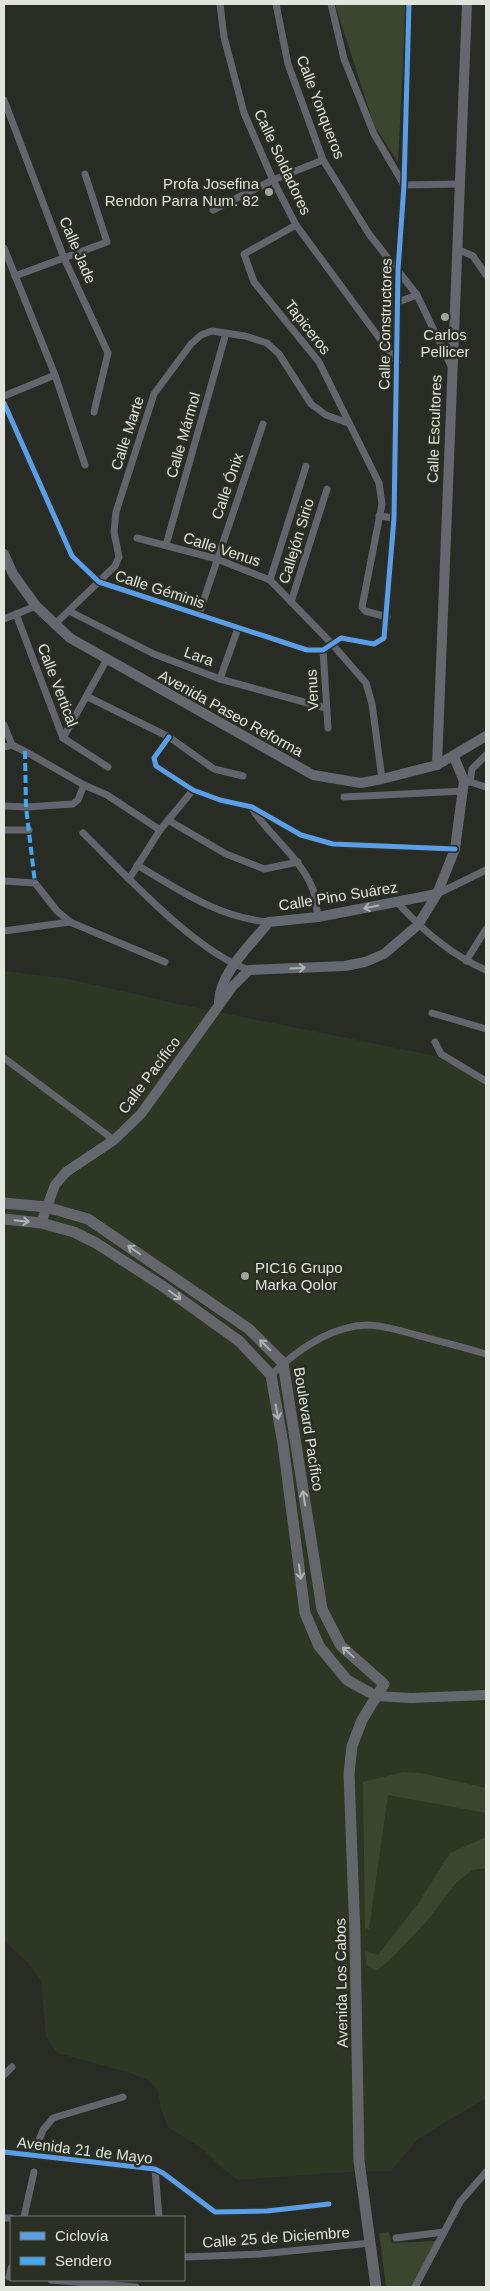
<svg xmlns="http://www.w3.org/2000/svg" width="490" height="2291" viewBox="0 0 490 2291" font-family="Arial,sans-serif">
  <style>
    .built { fill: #2e3624 }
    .green { fill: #3c462f }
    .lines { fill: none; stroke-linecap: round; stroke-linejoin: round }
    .street { stroke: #63646c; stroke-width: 7 }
    .secondary { stroke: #65686e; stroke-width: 10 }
    .primary { stroke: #64666c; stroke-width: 11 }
    .quiet { stroke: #3fa9f5; stroke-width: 4; stroke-dasharray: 8 4; stroke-linecap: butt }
    .cycleway-casing { stroke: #292f22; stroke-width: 8 }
    .cycleway { stroke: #5a9eea; stroke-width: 5 }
    .oneway { stroke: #afb3b0 }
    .oneway2 { stroke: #afb2af }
    .poi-dot { fill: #a1a49c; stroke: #292f22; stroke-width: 2 }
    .labels { text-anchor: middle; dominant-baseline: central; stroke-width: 5; stroke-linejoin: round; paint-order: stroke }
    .street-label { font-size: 15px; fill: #e1e5dc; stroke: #292f22 }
    .poi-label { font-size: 15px; fill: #e1e5dc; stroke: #292f22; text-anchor: end }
  </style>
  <rect width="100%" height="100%" fill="#292c25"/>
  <polygon class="built" points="4,971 69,979 183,1005 436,1056 486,1080 486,2098 418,2139 391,2171 348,2172 238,2180 222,2168 204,2150 168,2127 162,2112 157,2089 148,2080 128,2072 57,2053 46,2037 41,1981 27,1962 4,1941"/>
  <g class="green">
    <polygon points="335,4 406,4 398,162 374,125"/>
    <polygon points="403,1772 421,1773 486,1788 486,1813 388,1795 369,1929 365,1928 363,1782"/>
    <polygon points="486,1837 486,1868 472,1870 455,1884 426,1922 390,1960 376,1971 366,1965 365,1951 378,1955 419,1902 450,1853"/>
    <polygon points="389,2232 392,2243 437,2241 413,2287 386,2287 379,2233"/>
  </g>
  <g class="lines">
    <g class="street">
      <polyline points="220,4 224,37 244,113 273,180 296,225 397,362"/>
      <polyline points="276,4 288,64 323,160 369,234 417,295 451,366"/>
      <polyline points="331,4 344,59 374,134 404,185 461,184"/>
      <polyline points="4,100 64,258 108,353 94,412"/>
      <polyline points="213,210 273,180 323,160"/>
      <polyline points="296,225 244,254 254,282 319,362 379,483 382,504 362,607 365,611 387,617"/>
      <polyline points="4,248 55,375 85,465"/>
      <polyline points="459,250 473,256 486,275"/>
      <polyline points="15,276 107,242 85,174"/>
      <polyline points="398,302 417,295"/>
      <polyline points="4,396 55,375"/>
      <polyline points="4,403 72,556 99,582 307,650 323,650 341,638 374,644 384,638 394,518 398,270 404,185 409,4"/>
      <polyline points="379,516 394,518"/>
      <polyline points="137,538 217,559 270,580 332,644 366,683 372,704 382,779"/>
      <polyline points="166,545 226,333"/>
      <polyline points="270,580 306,466"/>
      <polyline points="291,602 327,489"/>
      <polyline points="69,611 154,654 220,679 326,708"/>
      <polyline points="16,614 63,738"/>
      <polyline points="199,614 263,424"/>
      <polyline points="4,619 36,606"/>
      <polyline points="54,625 115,566 119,557 114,532 116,512 154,394 191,344 201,335 212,331 245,336 267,343 279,354 311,404 326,415 348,423"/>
      <polyline points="323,650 328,728"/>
      <polyline points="220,679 238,628"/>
      <polyline points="88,697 169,737 214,769 243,776"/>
      <polyline points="4,725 12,745"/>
      <polyline points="169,737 154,758 156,766 193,790 220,800 252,807 301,835 333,844 455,849"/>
      <polyline points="63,738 106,661"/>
      <polyline points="63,738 108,767"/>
      <polyline points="4,747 12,745 30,754 84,785 107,795 160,830"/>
      <polyline points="467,781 486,787"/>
      <polyline points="470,782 472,769 486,755"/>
      <polyline points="344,797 464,791"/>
      <polyline points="4,806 26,807 73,804 78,800 84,785"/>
      <path d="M253,810C271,837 299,857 312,887C316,896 316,907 318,917"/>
      <polyline points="168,820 226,854 264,869 298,862"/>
      <polyline points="4,830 29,830"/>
      <path d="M83,833C125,874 195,952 249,970"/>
      <path d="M137,865C179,890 219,918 269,922"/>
      <polyline points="129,879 160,830 193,790"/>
      <polyline points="4,881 35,883 57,911 70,922 165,962"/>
      <polyline points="437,894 486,870"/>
      <path d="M397,902C422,930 451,955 486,970"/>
      <polyline points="4,931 70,922"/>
      <polyline points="466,961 486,929"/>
      <polyline points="432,1013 486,1029"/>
      <polyline points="435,1042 441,1054 486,1081"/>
      <polyline points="4,1058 114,1140"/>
      <path d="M271,1375C296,1351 331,1326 367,1325C383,1325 401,1331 416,1335C439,1341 463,1347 486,1354"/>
      <polyline points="4,2075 12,2067"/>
      <polyline points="4,2152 155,2169 163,2173 215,2212 267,2211 329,2204"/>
      <polyline points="33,2156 43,2130 53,2118 123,2097"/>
      <polyline points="155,2169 159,2217"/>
      <polyline points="24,2217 34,2172"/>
      <polyline points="4,2218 11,2218"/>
      <polyline points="396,2238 444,2232"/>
      <polyline points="184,2257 260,2254 371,2243"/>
      <polyline points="9,2277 11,2268"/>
      <polyline points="51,2280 136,2287"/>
      <polyline points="415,2287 460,2202 486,2172"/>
    </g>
    <g class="secondary">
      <polyline points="4,554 13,574 36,606 70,638 313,775 361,783 382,779 437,765 486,736"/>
      <polyline points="437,765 467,4"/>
      <path d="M219,1002C220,972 251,945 269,922L318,917L437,894"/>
      <polyline points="41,1223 55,1185 66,1172 114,1140 141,1114 232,987 249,970 345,966 365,962 384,954 418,925 437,894 455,849 464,781 454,757"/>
      <polyline points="376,1696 411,1698 486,1695"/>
    </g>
    <g class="primary">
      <polyline points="4,1203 46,1207 88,1219 249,1329 283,1363 322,1609 341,1646 384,1684 362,1720 352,1746 349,1774 355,1936 359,2161 376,2287"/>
      <polyline points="4,1219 41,1223 74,1232 96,1243 161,1285 239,1341 271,1375 283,1444 305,1613 319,1646 347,1680 376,1696"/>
    </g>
    <polyline class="quiet" points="25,751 26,807 35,883"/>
    <defs>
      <g id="cycleway">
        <polyline points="4,403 72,556 99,582 307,650 323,650 341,638 374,644 384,638 394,518 398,270 404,185 409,4"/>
        <polyline points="169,737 154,758 156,766 193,790 220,800 252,807 301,835 333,844 455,849"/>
        <polyline points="4,2152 155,2169 163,2173 215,2212 267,2211 329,2204"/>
      </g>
    </defs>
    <use href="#cycleway" class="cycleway-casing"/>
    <use href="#cycleway" class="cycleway"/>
  </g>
  <defs><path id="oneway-shaft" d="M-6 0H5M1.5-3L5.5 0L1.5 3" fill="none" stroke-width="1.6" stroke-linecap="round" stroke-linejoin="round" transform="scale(1.25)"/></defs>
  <g class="oneway">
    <use href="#oneway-shaft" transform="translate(371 907) rotate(169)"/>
    <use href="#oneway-shaft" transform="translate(298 968) rotate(-3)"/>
  </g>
  <g class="oneway2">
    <use href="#oneway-shaft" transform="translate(22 1221) rotate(6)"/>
    <use href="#oneway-shaft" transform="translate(134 1250) rotate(-145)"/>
    <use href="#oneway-shaft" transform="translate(175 1295) rotate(37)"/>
    <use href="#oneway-shaft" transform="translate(265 1345) rotate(-135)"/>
    <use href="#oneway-shaft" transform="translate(277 1412) rotate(80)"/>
    <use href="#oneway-shaft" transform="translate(304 1498) rotate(-99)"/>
    <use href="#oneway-shaft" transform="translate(300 1572) rotate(82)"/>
    <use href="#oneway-shaft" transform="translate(348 1652) rotate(-138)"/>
  </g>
  <g class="poi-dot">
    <circle cx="269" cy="192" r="5"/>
    <circle cx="445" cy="317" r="5"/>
    <circle cx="245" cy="1276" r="5"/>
  </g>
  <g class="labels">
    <g class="street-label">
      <text transform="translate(321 107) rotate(69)">Calle Yonqueros</text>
      <text transform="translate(283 162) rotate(65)">Calle Soldadores</text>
      <text transform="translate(78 250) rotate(67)">Calle Jade</text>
      <text transform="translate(385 324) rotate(-89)">Calle Constructores</text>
      <text transform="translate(308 327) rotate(52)">Tapiceros</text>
      <text transform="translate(434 429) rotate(-88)">Calle Escultores</text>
      <text transform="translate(127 433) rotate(-72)">Calle Marte</text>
      <text transform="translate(183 435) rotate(-74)">Calle Mármol</text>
      <text transform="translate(227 486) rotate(-71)">Calle Ónix</text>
      <text transform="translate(296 541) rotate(-73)">Callejón Sirio</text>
      <text transform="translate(222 549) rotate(18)">Calle Venus</text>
      <text transform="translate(160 589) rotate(18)">Calle Géminis</text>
      <text transform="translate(199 656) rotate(20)">Lara</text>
      <text transform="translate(58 685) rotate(69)">Calle Vertical</text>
      <text transform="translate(312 690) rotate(-93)">Venus</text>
      <text transform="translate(231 713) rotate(29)">Avenida Paseo Reforma</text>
      <text transform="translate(338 896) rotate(-9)">Calle Pino Suárez</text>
      <text transform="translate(149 1075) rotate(-53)">Calle Pacífico</text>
      <text transform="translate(309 1429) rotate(81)">Boulevard Pacífico</text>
      <text transform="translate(341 1983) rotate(-91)">Avenida Los Cabos</text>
      <text transform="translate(85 2150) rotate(7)">Avenida 21 de Mayo</text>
      <text transform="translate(276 2237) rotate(-4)">Calle 25 de Diciembre</text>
    </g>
    <g class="poi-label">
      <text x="259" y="183">Profa Josefina<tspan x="259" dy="17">Rendon Parra Num. 82</tspan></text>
      <text x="445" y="334" text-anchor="middle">Carlos<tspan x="445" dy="17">Pellicer</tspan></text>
      <text x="255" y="1267" text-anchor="start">PIC16 Grupo<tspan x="255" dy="17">Marka Qolor</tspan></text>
    </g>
  </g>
  <rect width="490" height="2291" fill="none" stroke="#e1e5dc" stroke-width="10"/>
  <rect x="10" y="2216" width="175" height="65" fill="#292f22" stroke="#73786c"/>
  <rect x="20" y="2232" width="25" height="8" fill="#5a9eea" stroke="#73786c"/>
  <text x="55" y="2241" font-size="15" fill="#e1e5dc">Ciclovía</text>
  <rect x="20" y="2257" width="25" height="8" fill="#3fa9f5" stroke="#73786c"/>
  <text x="55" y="2266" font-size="15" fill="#e1e5dc">Sendero</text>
</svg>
